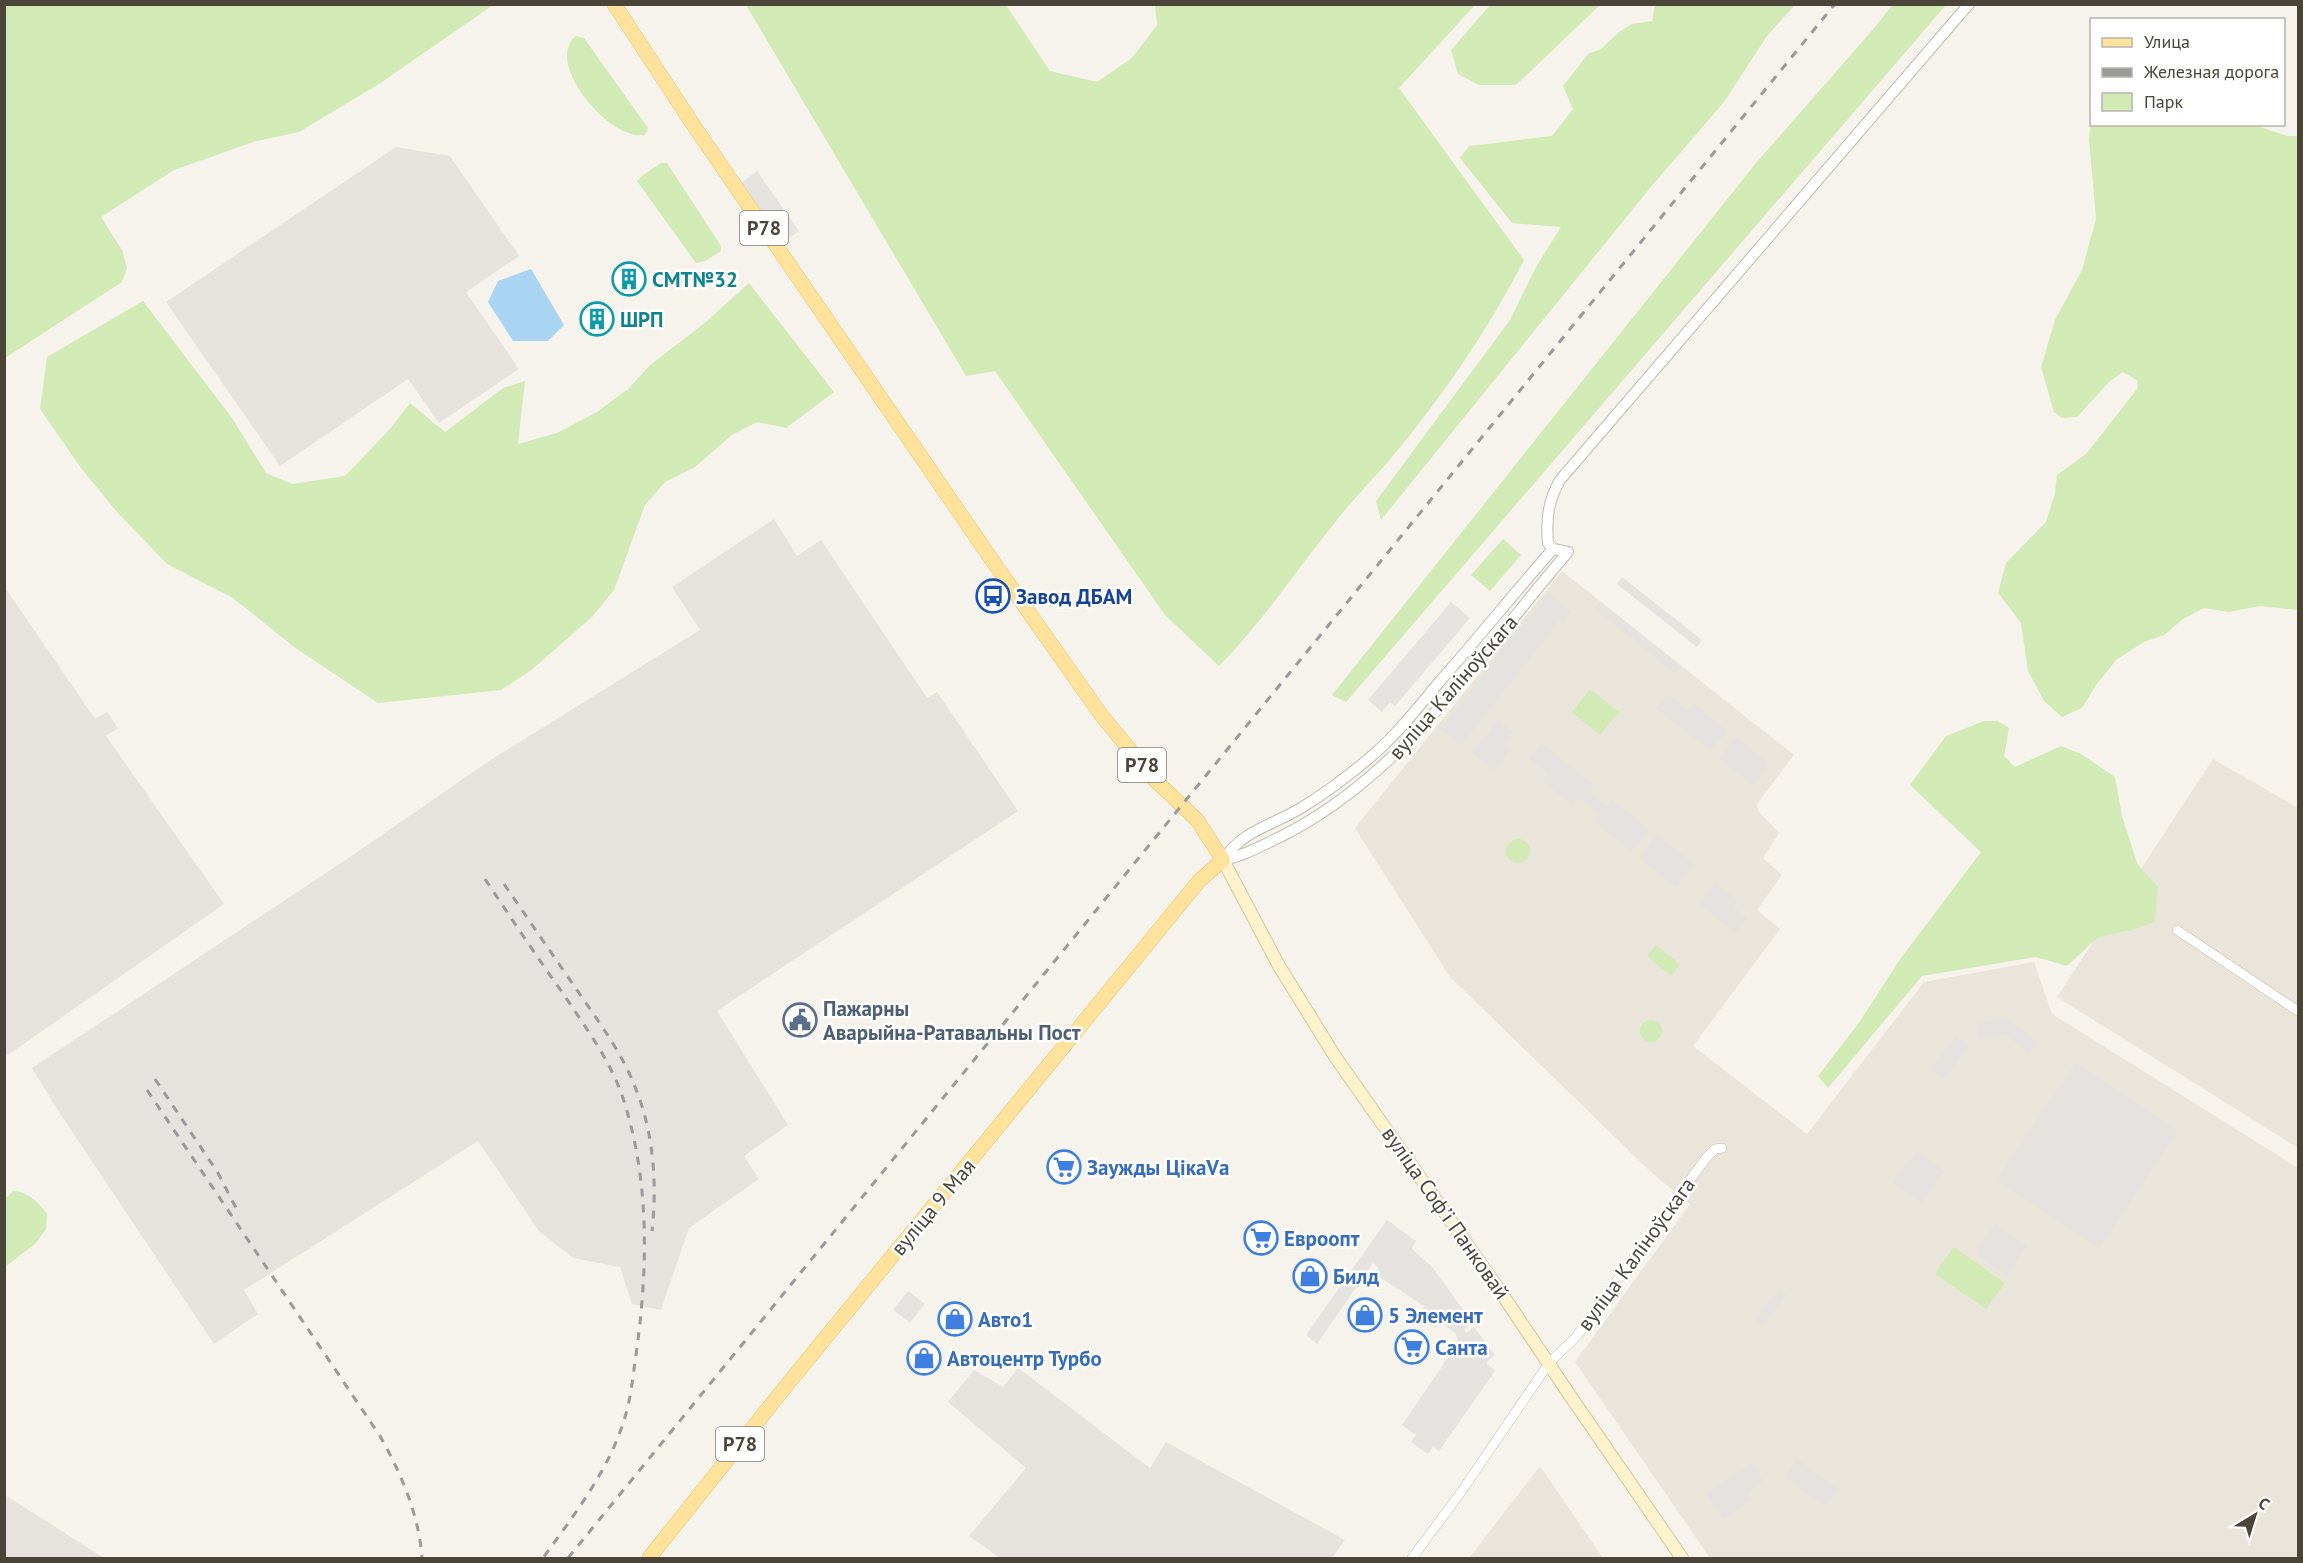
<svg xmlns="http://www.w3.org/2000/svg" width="2303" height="1563" viewBox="0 0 2303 1563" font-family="'PT Sans',sans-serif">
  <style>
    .residential { fill: #eae5da }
    .industrial { fill: #e6e2dd }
    .green { fill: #d2eab5 }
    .parking { fill: #e5e3e0 }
    .water { fill: #a9d4f2 }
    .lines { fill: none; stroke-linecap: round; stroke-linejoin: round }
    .minor-casing { stroke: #c2bbae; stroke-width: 10 }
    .tertiary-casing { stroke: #c2bbae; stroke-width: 12 }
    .secondary-casing { stroke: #d6c79b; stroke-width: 14 }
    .primary-casing { stroke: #e6c16a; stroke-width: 15 }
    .minor { stroke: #fff; stroke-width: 9 }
    .tertiary { stroke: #fff; stroke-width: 10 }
    .secondary { stroke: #fff3cd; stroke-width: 12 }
    .primary { stroke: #ffe39c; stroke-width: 14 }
    .rail { stroke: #9a9a9a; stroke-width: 3; stroke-dasharray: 8 8; stroke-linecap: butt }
    .labels { text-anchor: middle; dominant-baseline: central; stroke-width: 5; stroke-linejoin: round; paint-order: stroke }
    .shield { fill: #fff; stroke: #817c74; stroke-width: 1.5 }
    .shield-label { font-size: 20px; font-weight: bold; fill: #4b4439 }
    .culture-label { font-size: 21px; font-weight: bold; fill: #0d838f; stroke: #fff; text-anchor: start }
    .transit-label { font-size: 21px; font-weight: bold; fill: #164399; stroke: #fff; text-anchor: start }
    .street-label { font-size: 21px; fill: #4b4439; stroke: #fff }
    .service-label { font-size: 21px; font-weight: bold; fill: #4e5e75; stroke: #fff; text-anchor: start }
    .shop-label { font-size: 21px; font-weight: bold; fill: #366cbe; stroke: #fff; text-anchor: start }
  </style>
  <rect width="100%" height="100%" fill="#f6f3ec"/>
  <g class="residential">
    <polygon points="1562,571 1794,755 1757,804 1758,811 1779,833 1763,858 1782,875 1757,910 1780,929 1693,1046 1807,1134 1924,982 2034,962 2052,1014 2298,1168 2298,1558 1710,1558 1575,1362 1690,1204 1653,1174 1450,977 1355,828"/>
    <polygon points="2213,759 2298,808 2298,1148 2057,997"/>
    <polygon points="1540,1466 1603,1558 1469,1558"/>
  </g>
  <g class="industrial">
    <polygon points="396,147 450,156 519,256 466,292 519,369 439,423 408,379 280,466 166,302"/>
    <polygon points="774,519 797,556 821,540 927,698 937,692 1018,811 717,1011 788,1125 744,1156 759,1179 689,1228 661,1310 632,1304 620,1267 573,1258 539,1231 478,1141 244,1290 258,1314 214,1344 61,1115 32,1068 353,855 489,761 700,630 672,587"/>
    <polygon points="4,586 95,719 107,712 118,728 106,736 224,904 5,1057"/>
    <polygon points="1018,1368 1150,1468 1166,1442 1345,1540 1332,1558 1000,1558 969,1536 1026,1468 948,1402 974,1370 1003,1387"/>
    <polygon points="5,1495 104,1558 5,1558"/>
  </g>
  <g class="green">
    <polygon points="5,4 493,4 493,5 379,84 299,132 253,142 174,170 101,217 122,250 127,268 122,282 5,358"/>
    <polygon points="1491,4 1600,4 1600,5 1516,85 1479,85 1458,74 1451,50"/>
    <path d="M746,5H1006L1050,71L1097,82L1132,58L1157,25L1155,5H1475L1399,88L1524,260C1487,332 1440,400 1387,463C1370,482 1352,501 1336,521C1297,569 1263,622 1219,666L1165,615L995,371L966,376Z"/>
    <polygon points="1655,5 1795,5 1767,36 1724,102 1650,188 1381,520 1376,501 1510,320 1536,267 1561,227 1512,223 1460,158 1469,146 1552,136 1573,109 1563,86 1588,54 1601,49 1619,32 1632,24 1652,21"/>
    <polygon points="1892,5 1946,5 1346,702 1332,695 1756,163 1876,26"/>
    <path d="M576,36L584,38L648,128L645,135C612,141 553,73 570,43C571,40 574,38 576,36Z"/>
    <polygon points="2091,117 2092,124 2254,125 2287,136 2298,136 2298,610 2260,606 2229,612 2204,608 2183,619 2164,635 2144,642 2116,660 2096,685 2082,708 2062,717 2044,701 2028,671 2021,623 1998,593 2006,563 2046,522 2055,493 2057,475 2086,454 2138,388 2137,380 2123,372 2110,381 2077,417 2062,418 2054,412 2041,367 2055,320 2082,270 2096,219 2089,139"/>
    <polygon points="661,163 667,163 721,246 721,251 705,261 696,263 637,181 643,175"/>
    <polygon points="749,283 834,392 786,428 757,422 732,435 695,467 665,482 645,505 614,590 592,617 530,671 501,690 378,703 294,647 233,598 167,564 117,512 81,468 40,409 47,357 143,301 232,418 266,473 292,484 345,476 390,429 410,403 445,432 503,388 525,381 518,444 557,433 597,412 629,388 649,366 707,321"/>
    <polygon points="1503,539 1521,555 1490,591 1471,575"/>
    <polygon points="1590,689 1619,712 1600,735 1572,712"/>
    <polygon points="1984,721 1998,721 2009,728 2004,756 2015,767 2061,746 2081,754 2115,777 2122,816 2137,863 2158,887 2155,922 2135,929 2098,937 2067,966 2036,957 1922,976 1828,1088 1818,1076 1858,1024 1901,958 1981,852 1910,785 1946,736"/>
    <circle cx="1518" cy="851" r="12"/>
    <polygon points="1656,945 1680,964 1671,976 1647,956"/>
    <circle cx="1651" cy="1031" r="11"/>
    <path d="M13,1191C27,1191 39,1203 47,1214L46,1229L36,1243L5,1267V1199Z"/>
    <polygon points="1954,1247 2005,1283 1986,1309 1935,1274"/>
  </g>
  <g class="parking">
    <polygon points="757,171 799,231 781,244 740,184"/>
    <polygon points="1622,577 1702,640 1697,647 1617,584"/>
    <polygon points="1548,593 1571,611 1563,622 1560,620 1461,746 1440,729"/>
    <polygon points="1451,602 1470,618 1395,706 1390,702 1382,712 1368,700"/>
    <polygon points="1601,602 1681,667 1675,674 1595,609"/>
    <polygon points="1668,694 1688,711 1694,704 1727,731 1710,751 1656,708"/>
    <polygon points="1498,720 1513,732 1504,744 1510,749 1494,770 1473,753"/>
    <polygon points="1736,737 1769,764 1753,785 1719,758"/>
    <polygon points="1541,743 1594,785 1589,792 1607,806 1612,800 1649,829 1631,851 1595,822 1600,814 1579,798 1573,805 1542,781 1548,773 1529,758"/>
    <polygon points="1657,835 1694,864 1676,887 1639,858"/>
    <polygon points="1716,883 1738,901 1733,907 1747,918 1735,933 1699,904"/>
    <polygon points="2008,1019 2039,1043 2029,1053 2004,1034 1980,1039 1976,1022"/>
    <polygon points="1956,1036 1969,1046 1944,1079 1931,1069"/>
    <polygon points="2076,1062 2178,1130 2099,1249 1997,1180"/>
    <polygon points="1917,1150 1945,1171 1921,1203 1893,1182"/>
    <polygon points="1387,1220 1416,1241 1412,1249 1432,1267 1472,1322 1464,1329 1466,1333 1474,1327 1495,1355 1488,1361 1487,1364 1495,1371 1439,1451 1433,1447 1428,1454 1411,1442 1416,1435 1402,1425 1454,1349 1458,1342 1456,1334 1423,1308 1424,1306 1375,1274 1379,1268 1373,1263 1317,1344 1306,1335"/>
    <polygon points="1995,1224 2027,1246 2007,1276 1975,1253"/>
    <polygon points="1779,1289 1787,1295 1763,1326 1755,1320"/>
    <polygon points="908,1291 925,1304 910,1323 893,1310"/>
    <polygon points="1797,1459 1837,1489 1825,1506 1785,1477"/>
    <polygon points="1752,1464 1763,1481 1751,1490 1748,1495 1750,1500 1723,1519 1706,1494"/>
  </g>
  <polygon class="water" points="531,269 564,325 548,341 513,341 488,302 498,281"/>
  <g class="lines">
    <defs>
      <g id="minor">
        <polyline points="2177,930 2298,1011"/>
        <polyline points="1412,1558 1459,1495 1549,1363 1576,1337 1706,1158 1715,1149 1722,1148"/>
      </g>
      <g id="tertiary">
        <path d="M1223,860C1243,856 1259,847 1278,838C1403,777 1479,655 1568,552L1553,549L1548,543C1546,519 1548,501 1560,480L1969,4"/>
        <path d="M1223,860C1243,830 1271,826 1301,808C1327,792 1351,774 1374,754C1399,732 1419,706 1441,680C1479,637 1515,592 1553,549"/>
      </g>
      <polyline id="secondary" points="1223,860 1279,966 1336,1058 1500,1291 1571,1397 1682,1558"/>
      <polyline id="primary" points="614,4 694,126 994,563 1102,716 1153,778 1197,820 1223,860 1199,881 782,1391 649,1558"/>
    </defs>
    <use href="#minor" class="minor-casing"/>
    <use href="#tertiary" class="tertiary-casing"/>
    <use href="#secondary" class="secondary-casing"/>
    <use href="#primary" class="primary-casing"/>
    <use href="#minor" class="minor"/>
    <use href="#tertiary" class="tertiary"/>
    <use href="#secondary" class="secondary"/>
    <use href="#primary" class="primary"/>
    <g class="rail">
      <path d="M485,879C511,918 537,957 564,995C586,1028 610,1060 623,1098C650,1181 648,1269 636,1355C633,1375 631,1398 625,1417C610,1469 574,1515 543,1558"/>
      <path d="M504,884C529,920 554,957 579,993C601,1025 624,1056 637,1092C654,1136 657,1185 652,1231"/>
      <polyline points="155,1079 218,1173 236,1208"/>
      <path d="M147,1090L380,1436C401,1473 419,1515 422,1558"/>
      <polyline points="568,1558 1835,4"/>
    </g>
  </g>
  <defs>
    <symbol id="building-ring" viewBox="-11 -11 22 22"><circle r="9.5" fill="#fff" stroke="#0f9aa8" stroke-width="1.5"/><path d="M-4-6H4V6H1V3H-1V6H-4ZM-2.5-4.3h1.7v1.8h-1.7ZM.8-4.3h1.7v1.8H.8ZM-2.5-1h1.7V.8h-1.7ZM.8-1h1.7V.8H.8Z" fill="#0f9aa8"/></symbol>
    <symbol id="bus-ring" viewBox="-11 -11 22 22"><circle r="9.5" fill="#fff" stroke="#1a4fb4" stroke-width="1.5"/><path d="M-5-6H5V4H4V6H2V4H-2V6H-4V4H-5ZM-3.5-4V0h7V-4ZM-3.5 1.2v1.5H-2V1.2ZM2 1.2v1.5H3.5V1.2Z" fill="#1a4fb4"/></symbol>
    <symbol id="civic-ring" viewBox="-11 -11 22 22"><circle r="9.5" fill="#fff" stroke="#5c6f8a" stroke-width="1.5"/><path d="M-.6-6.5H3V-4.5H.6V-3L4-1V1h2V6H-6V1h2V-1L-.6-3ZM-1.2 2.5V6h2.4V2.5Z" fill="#5c6f8a"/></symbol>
    <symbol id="supermarket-ring" viewBox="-11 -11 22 22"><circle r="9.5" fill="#fff" stroke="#3f7fe0" stroke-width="1.5"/><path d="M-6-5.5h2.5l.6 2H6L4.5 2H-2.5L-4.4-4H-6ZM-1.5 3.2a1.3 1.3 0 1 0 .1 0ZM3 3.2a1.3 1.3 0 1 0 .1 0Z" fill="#3f7fe0"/></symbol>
    <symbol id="shop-ring" viewBox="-11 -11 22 22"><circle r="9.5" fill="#fff" stroke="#3f7fe0" stroke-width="1.5"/><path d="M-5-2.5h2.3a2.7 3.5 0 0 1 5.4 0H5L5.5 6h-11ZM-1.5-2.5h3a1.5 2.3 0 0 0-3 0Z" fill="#3f7fe0"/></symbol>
  </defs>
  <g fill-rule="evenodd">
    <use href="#building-ring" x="610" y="260" width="38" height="38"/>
    <use href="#building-ring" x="578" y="300" width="38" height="38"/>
    <use href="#bus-ring" x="974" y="577" width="38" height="38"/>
    <use href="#civic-ring" x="781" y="1001" width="38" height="38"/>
    <use href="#supermarket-ring" x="1045" y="1148" width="38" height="38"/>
    <use href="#supermarket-ring" x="1242" y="1219" width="38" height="38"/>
    <use href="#shop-ring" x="1291" y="1257" width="38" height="38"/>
    <use href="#shop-ring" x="1346" y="1296" width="38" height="38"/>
    <use href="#shop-ring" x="936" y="1300" width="38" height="38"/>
    <use href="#supermarket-ring" x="1393" y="1328" width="38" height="38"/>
    <use href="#shop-ring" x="905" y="1339" width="38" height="38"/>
  </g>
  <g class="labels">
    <g class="shield">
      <rect x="740" y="211" width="48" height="34" rx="4.5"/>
      <rect x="1118" y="748" width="48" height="34" rx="4.5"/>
      <rect x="716" y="1427" width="48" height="34" rx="4.5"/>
    </g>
    <g class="shield-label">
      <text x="764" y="228">Р78</text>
      <text x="1142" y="765">Р78</text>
      <text x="740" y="1444">Р78</text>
    </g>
    <g class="culture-label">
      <text x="652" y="279">СМТ№32</text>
      <text x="620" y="319">ШРП</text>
    </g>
    <g class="transit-label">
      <text x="1016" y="596">Завод ДБАМ</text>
    </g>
    <g class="street-label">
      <text transform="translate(1453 687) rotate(-49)">вуліца Каліноўскага</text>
      <text transform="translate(933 1207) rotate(-50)">вуліца 9 Мая</text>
      <text transform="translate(1446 1213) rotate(55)">вуліца Софʼі Панковай</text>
      <text transform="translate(1636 1254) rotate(-54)">вуліца Каліноўскага</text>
    </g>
    <g class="service-label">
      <text x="823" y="1008">Пажарны<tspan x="823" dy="24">Аварыйна-Ратавальны Пост</tspan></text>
    </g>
    <g class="shop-label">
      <text x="1087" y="1167">Заужды ЦікаVа</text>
      <text x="1284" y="1238">Евроопт</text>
      <text x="1333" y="1276">Билд</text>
      <text x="1388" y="1315">5 Элемент</text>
      <text x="978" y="1319">Авто1</text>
      <text x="1435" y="1347">Санта</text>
      <text x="947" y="1358">Автоцентр Турбо</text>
    </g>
  </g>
  <rect width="2303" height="1563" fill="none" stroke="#4b4439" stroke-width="12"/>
  <rect x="2090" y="18" width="195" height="108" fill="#ffffff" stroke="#b7b4b0" stroke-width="1.5"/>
  <rect x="2102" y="38" width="30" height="9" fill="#ffe39c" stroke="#b7b4b0" stroke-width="1.5"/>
  <text x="2144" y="48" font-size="18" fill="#4b4439">Улица</text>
  <rect x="2102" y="68" width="30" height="9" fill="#9a9a9a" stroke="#b7b4b0" stroke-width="1.5"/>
  <text x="2144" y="78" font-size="18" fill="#4b4439">Железная дорога</text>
  <rect x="2102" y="93" width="30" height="18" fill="#d2eab5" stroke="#b7b4b0" stroke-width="1.5"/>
  <text x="2144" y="108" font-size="18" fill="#4b4439">Парк</text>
  <g transform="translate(2255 1515) rotate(38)" stroke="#ffffff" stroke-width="4.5" paint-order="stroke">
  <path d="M0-4.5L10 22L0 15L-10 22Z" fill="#4b4439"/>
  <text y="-9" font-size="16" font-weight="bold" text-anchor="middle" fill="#4b4439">С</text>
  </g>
</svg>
